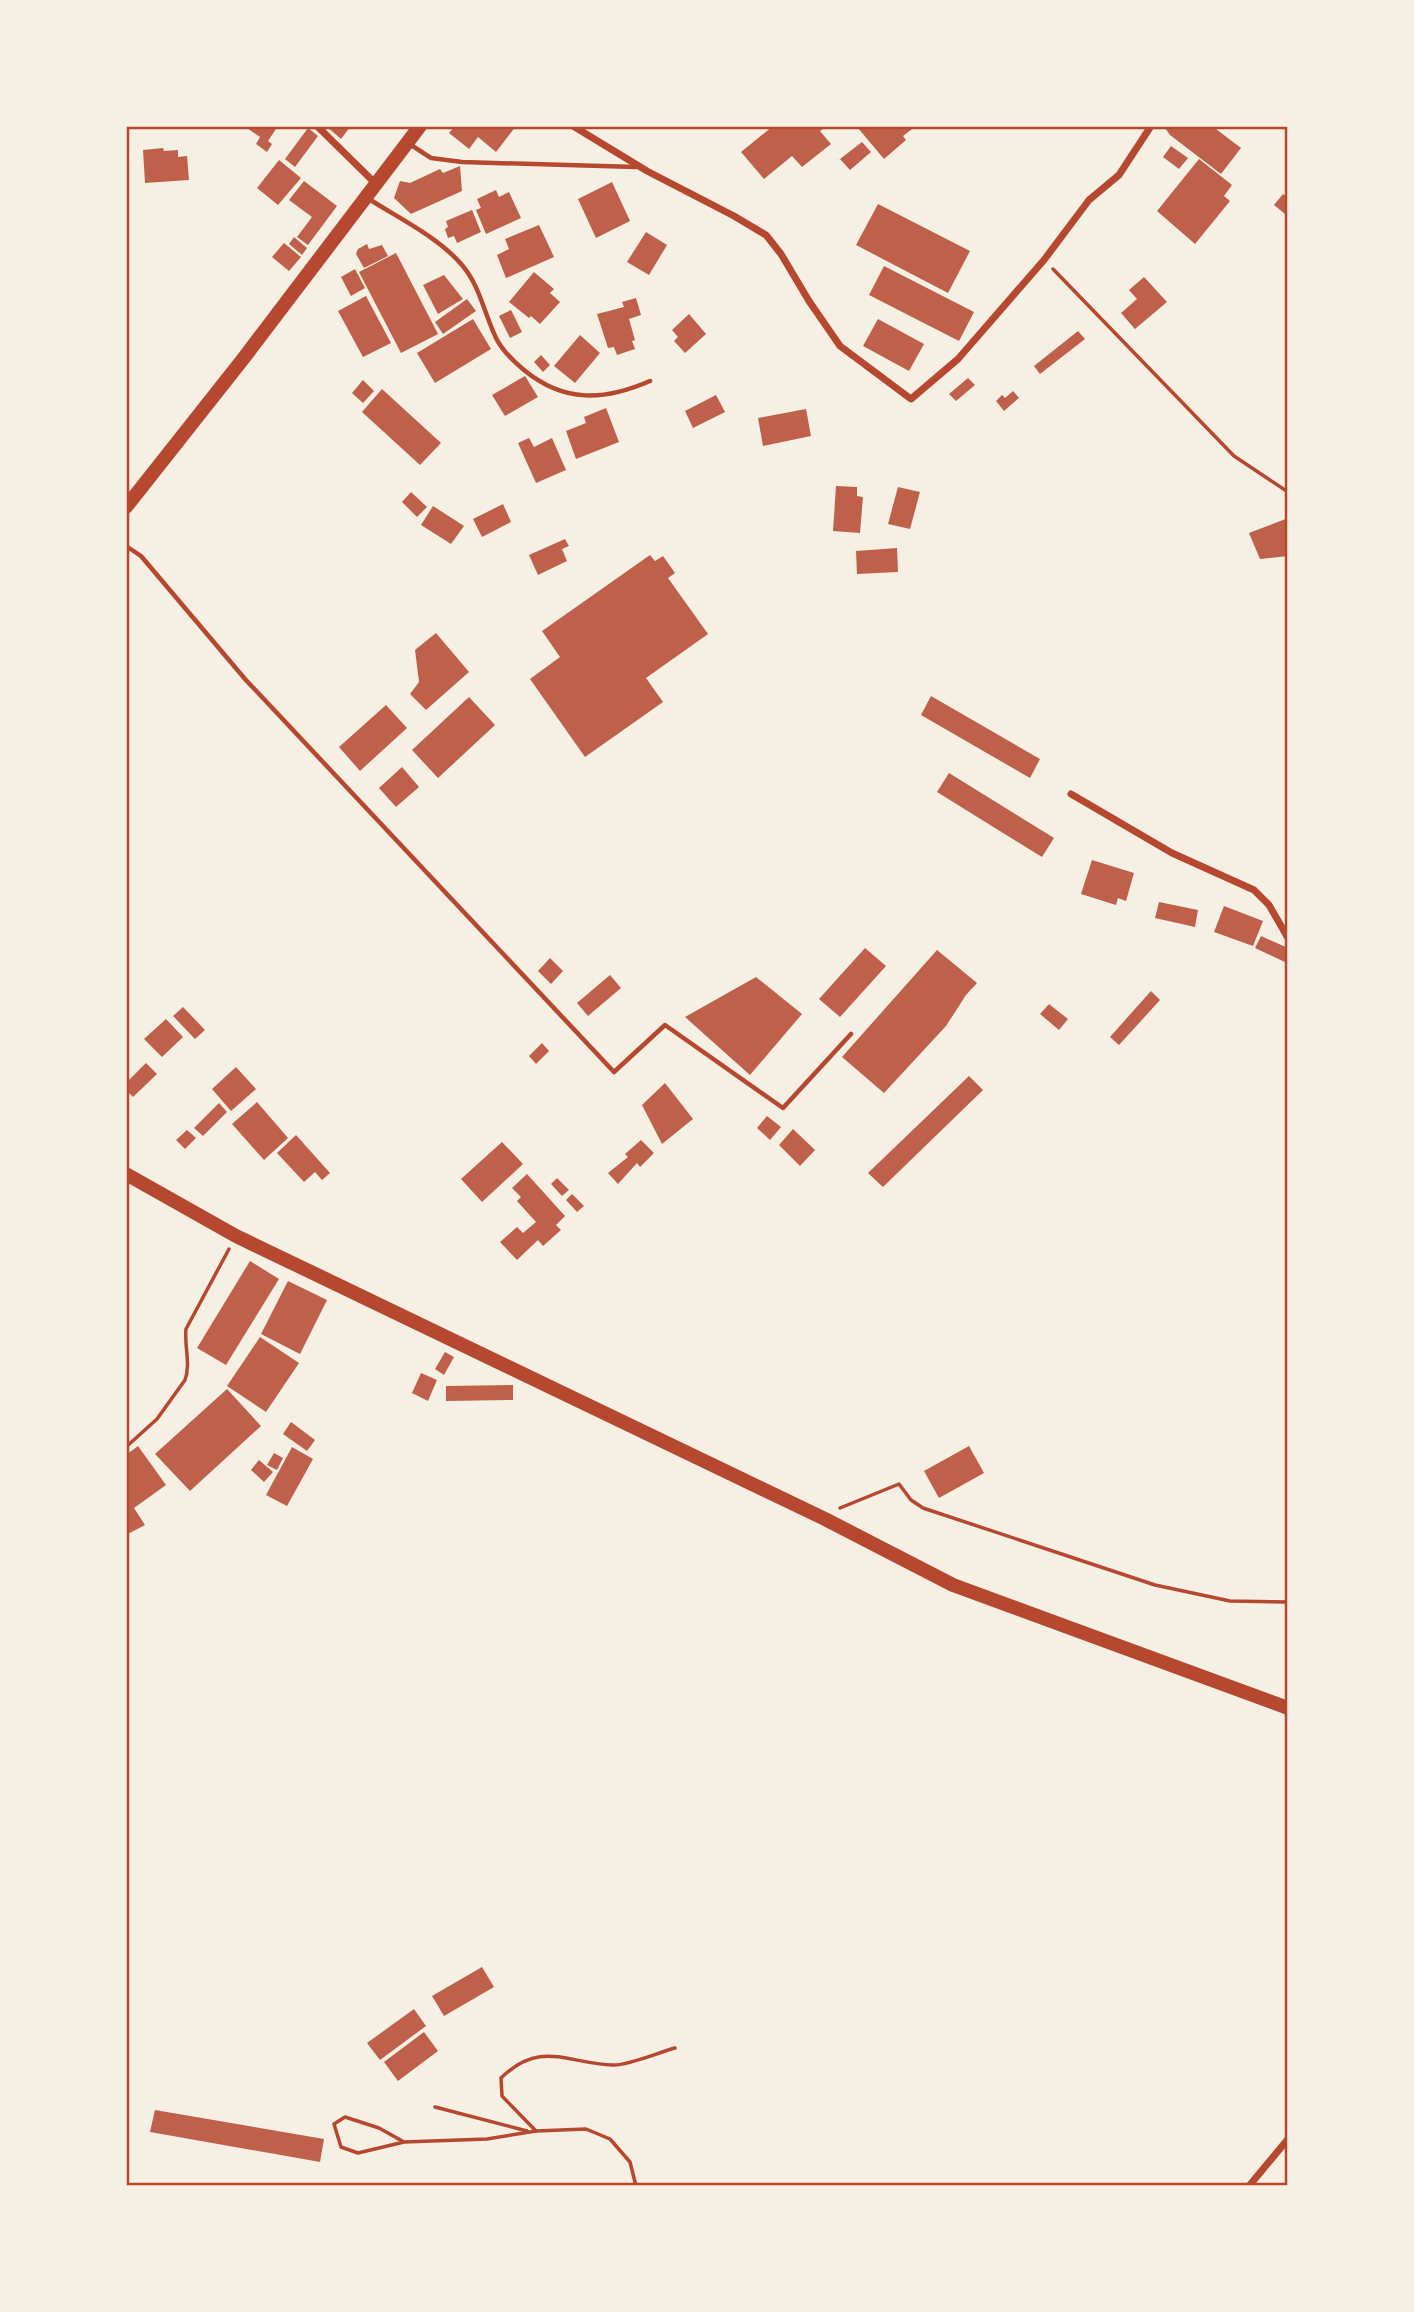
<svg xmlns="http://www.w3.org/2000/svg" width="1414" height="2312" viewBox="0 0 1414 2312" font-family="'Source Serif 4',serif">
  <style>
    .building { fill: #bf614a }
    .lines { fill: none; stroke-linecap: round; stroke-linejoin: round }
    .path { stroke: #b5482f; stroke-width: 3.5 }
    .service { stroke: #b5482f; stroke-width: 4.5 }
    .minor { stroke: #b5482f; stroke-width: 7 }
    .secondary { stroke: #b5482f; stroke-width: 14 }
    .primary { stroke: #b5482f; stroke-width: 14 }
    .neatline { fill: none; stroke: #b5482f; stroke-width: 2.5 }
  </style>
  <rect width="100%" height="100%" fill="#f6efe4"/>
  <g class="building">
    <polygon points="244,126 278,126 268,141 272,144 267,152 256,144 260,137"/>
    <polygon points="326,126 351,126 341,139"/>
    <polygon points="455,126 516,126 496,152 478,137 469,149 449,133"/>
    <polygon points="773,126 827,126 820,131 831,144 802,167 792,156 764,179 741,152"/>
    <polygon points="860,126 916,126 903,136 906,140 884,159 858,128"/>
    <polygon points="1166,126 1212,126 1241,148 1221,174 1170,135 1165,128"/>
    <polygon points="308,128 318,136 295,167 285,159"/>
    <polygon points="862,142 871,152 850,170 840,159"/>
    <polygon points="1171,146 1188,158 1179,169 1163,157"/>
    <polygon points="163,148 164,151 178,150 178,157 187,156 189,180 145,183 143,150"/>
    <polygon points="1199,159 1232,185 1224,196 1230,201 1195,244 1157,211"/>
    <polygon points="279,160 301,178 278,205 257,188"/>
    <polygon points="460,166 462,191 411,214 394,198 400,181 410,183 440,169 443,173"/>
    <polygon points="304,181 337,206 308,245 297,237 312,217 289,200"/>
    <polygon points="612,182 630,221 596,238 578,199"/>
    <polygon points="496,190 499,197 509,192 521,218 486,234 476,210 481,208 477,199"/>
    <polygon points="1283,194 1288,198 1288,211 1285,214 1274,205"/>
    <polygon points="878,204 970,251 948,293 856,245"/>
    <polygon points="472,210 481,232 457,243 454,236 448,238 445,229 448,227 446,221"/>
    <polygon points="539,225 554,257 506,278 497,255 509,249 505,239"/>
    <polygon points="646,232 667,245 649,275 627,262"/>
    <polygon points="294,237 307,248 302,255 289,244"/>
    <polygon points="284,243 301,257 289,271 272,257"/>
    <polygon points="367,244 369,249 382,245 388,256 364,268 356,254 358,249"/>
    <polygon points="396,253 438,334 401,353 359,272"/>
    <polygon points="884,266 974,312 959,341 869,295"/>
    <polygon points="355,269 365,288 351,296 341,277"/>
    <polygon points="534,272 554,289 550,293 560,302 540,324 531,316 529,318 509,302"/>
    <polygon points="444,275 463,299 438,314 423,285"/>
    <polygon points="1144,277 1167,302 1135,329 1121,313 1137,299 1129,290"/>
    <polygon points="366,296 391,343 363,357 338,311"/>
    <polygon points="636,298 641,315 629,319 635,340 632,341 635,349 617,355 614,347 608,348 597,314 624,307 622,302"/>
    <polygon points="467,299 476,311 443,334 435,322"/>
    <polygon points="511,310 522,332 510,338 499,316"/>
    <polygon points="689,314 706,334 685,353 674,341 678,337 672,330"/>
    <polygon points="473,319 491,349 435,383 417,353"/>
    <polygon points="878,319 924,344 909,371 863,346"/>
    <polygon points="1078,331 1085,339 1040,374 1034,366"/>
    <polygon points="580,335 600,353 575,383 554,366"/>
    <polygon points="541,355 550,365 543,372 534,362"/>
    <polygon points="525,376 538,397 505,416 492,395"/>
    <polygon points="968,378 975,385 956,401 949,394"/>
    <polygon points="363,380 374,391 363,403 352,393"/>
    <polygon points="382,389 441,443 420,465 362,412"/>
    <polygon points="1013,391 1019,398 1004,411 996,401 1002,395 1005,398"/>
    <polygon points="716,395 725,412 693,428 685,411"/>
    <polygon points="606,408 619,442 576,459 566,431 586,423 584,417"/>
    <polygon points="806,409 811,436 763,446 758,418"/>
    <polygon points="529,438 534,447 552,438 566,470 536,483 518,443"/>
    <polygon points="836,486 857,487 857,496 863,497 860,533 833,531"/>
    <polygon points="898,487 920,492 910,529 888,524"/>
    <polygon points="411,492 427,507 417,517 402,502"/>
    <polygon points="503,504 511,522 482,537 473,519"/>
    <polygon points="433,506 464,526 451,544 421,525"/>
    <polygon points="1288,518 1288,556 1260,559 1249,533"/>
    <polygon points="565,539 569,546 562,549 567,561 538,575 529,555"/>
    <polygon points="897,548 898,572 857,574 856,551"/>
    <polygon points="650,555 655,561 663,556 675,573 668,578 708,634 646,678 663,702 585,757 530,679 560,657 542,631"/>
    <polygon points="436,633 469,672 426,710 410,694 419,682 415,650"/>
    <polygon points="931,696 1040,759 1030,778 921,715"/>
    <polygon points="469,697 495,725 438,778 412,750"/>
    <polygon points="386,705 407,728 360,771 339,747"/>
    <polygon points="402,767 419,787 396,807 379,788"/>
    <polygon points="949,773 1054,838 1042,857 937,792"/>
    <polygon points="1092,860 1134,873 1126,901 1118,898 1116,905 1081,894"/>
    <polygon points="1159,902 1198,910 1195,927 1155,918"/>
    <polygon points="1224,906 1263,921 1253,946 1214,932"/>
    <polygon points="1261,936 1288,948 1287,963 1255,948"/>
    <polygon points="865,948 886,966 840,1017 819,999"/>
    <polygon points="937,950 977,983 966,995 946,1026 884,1093 842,1057"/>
    <polygon points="550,958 563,971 551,984 538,971"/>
    <polygon points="610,975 621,988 588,1016 577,1003"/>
    <polygon points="756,977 802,1014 750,1075 685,1017"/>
    <polygon points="1151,991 1160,1000 1119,1045 1110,1037"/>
    <polygon points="1049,1004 1068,1019 1059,1030 1040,1014"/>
    <polygon points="183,1007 205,1030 195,1039 173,1016"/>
    <polygon points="166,1019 183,1037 162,1057 144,1039"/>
    <polygon points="542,1043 549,1051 536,1064 529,1056"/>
    <polygon points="146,1063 157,1074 133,1097 126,1090 126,1083"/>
    <polygon points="236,1067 256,1089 231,1111 212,1089"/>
    <polygon points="969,1076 983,1090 883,1187 868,1173"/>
    <polygon points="665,1083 693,1119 662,1144 642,1105"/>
    <polygon points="257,1102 288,1138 264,1160 232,1124"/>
    <polygon points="219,1103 227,1112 203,1136 194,1128"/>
    <polygon points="767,1116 781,1127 770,1140 757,1128"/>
    <polygon points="793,1129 815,1150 800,1166 779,1145"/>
    <polygon points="187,1130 196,1138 185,1149 176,1140"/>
    <polygon points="296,1135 330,1173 322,1180 315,1172 304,1182 277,1153"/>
    <polygon points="641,1140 654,1153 640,1167 637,1163 618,1184 608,1173 628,1157 625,1154"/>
    <polygon points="502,1142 523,1164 482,1202 461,1179"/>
    <polygon points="527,1174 565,1216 556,1225 561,1230 543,1246 538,1240 517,1260 500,1242 517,1227 523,1233 536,1222 517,1201 521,1197 512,1188"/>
    <polygon points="557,1178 569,1190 562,1196 551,1184"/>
    <polygon points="572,1194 584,1206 577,1212 566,1200"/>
    <polygon points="250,1261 279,1279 226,1365 197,1348"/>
    <polygon points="288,1281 327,1300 300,1354 261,1334"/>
    <polygon points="260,1337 299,1363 266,1412 227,1386"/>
    <polygon points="445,1352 454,1357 444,1375 435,1369"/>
    <polygon points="421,1373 437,1380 428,1401 412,1393"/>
    <polygon points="513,1385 513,1400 446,1401 446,1386"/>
    <polygon points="227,1389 261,1426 190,1491 155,1454"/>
    <polygon points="291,1422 315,1440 307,1451 283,1434"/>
    <polygon points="138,1446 166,1485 134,1508 145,1525 126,1535 126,1455"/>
    <polygon points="969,1446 984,1473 939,1498 924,1471"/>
    <polygon points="292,1447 313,1459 287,1506 266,1495"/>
    <polygon points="274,1453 283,1458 277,1470 267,1465"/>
    <polygon points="259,1460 273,1472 264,1482 251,1470"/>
    <polygon points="482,1967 494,1987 444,2016 432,1996"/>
    <polygon points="414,2009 426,2026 380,2060 367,2043"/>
    <polygon points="424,2032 438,2051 398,2081 384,2062"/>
    <polygon points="155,2110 324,2139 320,2162 150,2132"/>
  </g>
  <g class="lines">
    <g class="path">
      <polyline points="1053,269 1234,456 1288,492"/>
      <path d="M126,1447L157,1419L185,1380C191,1364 184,1345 186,1329L229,1249"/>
      <polyline points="840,1508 899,1484 911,1500 923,1508 1155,1585 1230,1601 1288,1602"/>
      <polyline points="435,2107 527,2131"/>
      <path d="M536,2131L502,2096L501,2078C541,2039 568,2064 613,2065C627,2066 660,2052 675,2048"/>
      <polyline points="404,2142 379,2128 345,2117 334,2124 341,2147 358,2153 404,2142 487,2139 536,2131 586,2129 610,2139 630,2162 636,2186"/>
    </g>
    <g class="service">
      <polyline points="408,143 431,158 462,162 636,167"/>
      <path d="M369,199C400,219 438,237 462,265C480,286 484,313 496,338C502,350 513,361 524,370C564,403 604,401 650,381"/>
      <polyline points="126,546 141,556 245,679 614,1072 665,1025 783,1108 851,1034"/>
    </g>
    <g class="minor">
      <polyline points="317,126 376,184"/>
      <polyline points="573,126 647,171 734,216 766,235 781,254 809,301 840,346 911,399 958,359 1044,260 1089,200 1119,175 1151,126"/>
      <polyline points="1071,794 1172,853 1254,890 1269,905 1288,938"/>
      <polyline points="1249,2186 1288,2139"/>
    </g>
    <polyline class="secondary" points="126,1174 236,1236 825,1519 953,1585 1288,1708"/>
    <polyline class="primary" points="126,507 243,359 420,126"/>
  </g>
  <rect width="1414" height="2312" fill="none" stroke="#f6efe4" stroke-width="256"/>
  <rect x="128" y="128" width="1158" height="2056" class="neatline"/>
</svg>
